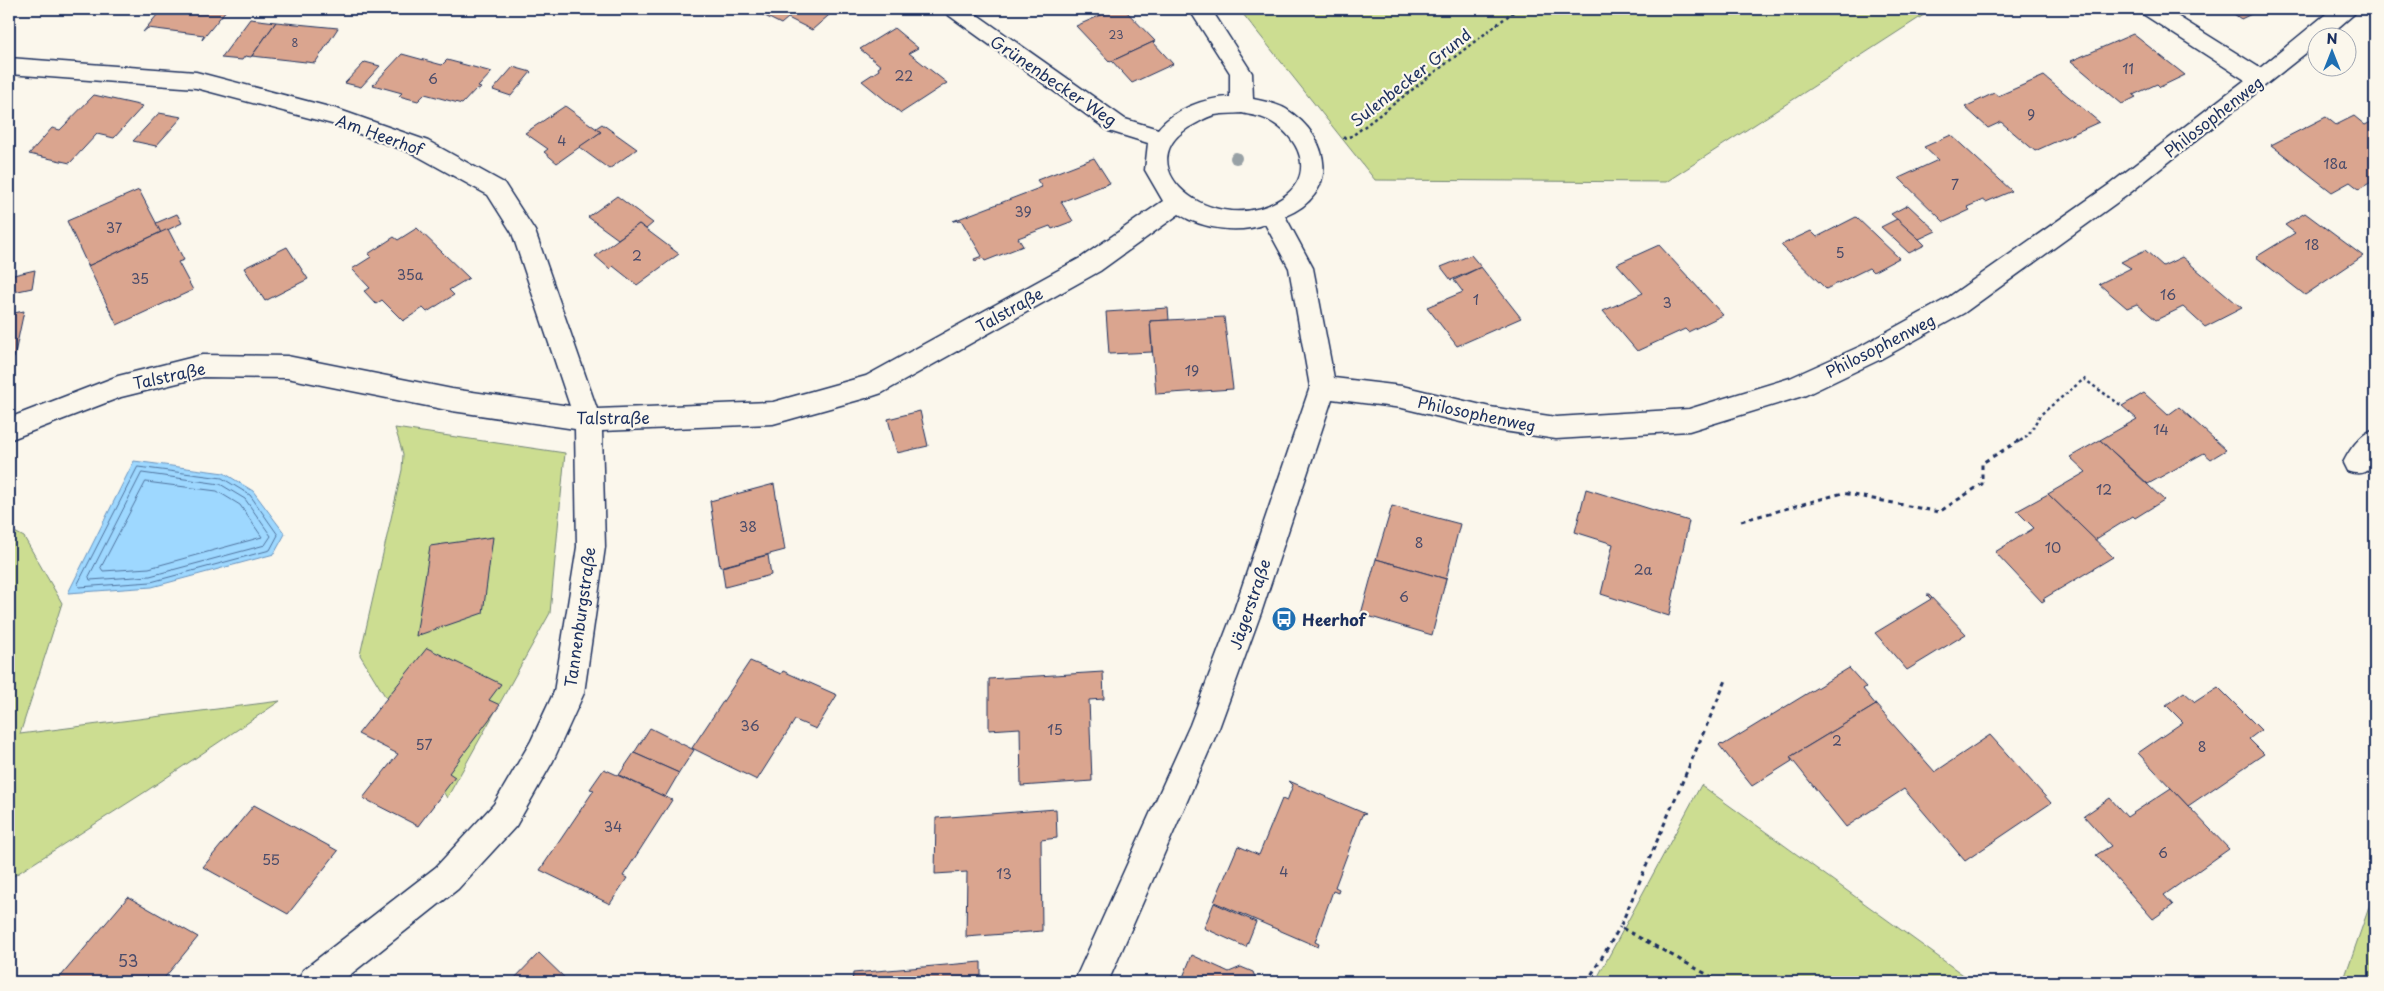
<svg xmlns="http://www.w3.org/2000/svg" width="2384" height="991" viewBox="0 0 2384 991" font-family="'Playpen Sans',sans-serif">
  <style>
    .green { fill: #ccdd91; stroke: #748678 }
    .water { fill: #9ed8ff; stroke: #6a94bf }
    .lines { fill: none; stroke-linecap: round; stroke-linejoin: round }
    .shore { stroke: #4f739e; stroke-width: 1 }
    .building { fill: #daa58f; stroke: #1b2f5e }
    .minor-casing { stroke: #1b2f5e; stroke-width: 3 }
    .path-far1 { stroke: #1b2f5e; stroke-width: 2.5; stroke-dasharray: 3 3; stroke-linecap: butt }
    .path { stroke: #1b2f5e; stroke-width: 3; stroke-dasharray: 4.5 4.5; stroke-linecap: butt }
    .minor { fill: #fbf7ec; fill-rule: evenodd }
    .tree { fill: #98a1a5 }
    .labels { text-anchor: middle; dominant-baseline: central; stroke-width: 4.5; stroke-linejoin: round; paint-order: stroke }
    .far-number-label { font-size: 11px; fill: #4b4c6a }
    .number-label { font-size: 14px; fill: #4b4c6a }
    .street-label { font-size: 16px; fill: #1b2f5e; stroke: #fbf7ec }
    .poi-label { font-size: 16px; font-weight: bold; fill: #1b2f5e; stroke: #fbf7ec; text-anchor: start }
    .near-number-label { font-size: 16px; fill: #4b4c6a }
  </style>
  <rect width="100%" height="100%" fill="#fbf7ec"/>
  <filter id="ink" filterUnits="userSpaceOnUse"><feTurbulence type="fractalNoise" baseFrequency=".02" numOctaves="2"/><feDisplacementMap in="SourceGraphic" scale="10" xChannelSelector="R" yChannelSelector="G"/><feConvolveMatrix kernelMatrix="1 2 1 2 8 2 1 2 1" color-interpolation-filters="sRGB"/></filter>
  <g filter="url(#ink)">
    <g class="green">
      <polygon points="1239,9 1933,9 1666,182 1375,180"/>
      <polygon points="395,428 565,453 550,613 447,798 360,655 402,470 403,454"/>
      <polygon points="9,529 24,537 62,603 20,734 280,701 145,792 9,879"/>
      <polygon points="1701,785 1973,982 1595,982"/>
      <polygon points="2375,890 2375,982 2343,982"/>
    </g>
    <polygon class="water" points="134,461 224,473 253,491 285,534 274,554 152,587 68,593"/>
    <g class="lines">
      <g class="shore">
        <polygon points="138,467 222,478 250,495 278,535 270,550 151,582 79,587 78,584"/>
        <polygon points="142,473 220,484 245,499 271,536 265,545 150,576 90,580 89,577"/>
        <polygon points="146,482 217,491 240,505 262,537 149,568 103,571 101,568"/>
      </g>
    </g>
    <g class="building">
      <polygon points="162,9 227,9 202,40 204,35 148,28 143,32"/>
      <polygon points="755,9 836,9 812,30 788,18 781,24 753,10"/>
      <polygon points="1115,9 1124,9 1155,41 1110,62 1076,26"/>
      <polygon points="2227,9 2262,9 2241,19"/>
      <polygon points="250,19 276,22 251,57 245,56 242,60 221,58"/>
      <polygon points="276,22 338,28 315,63 252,56"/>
      <polygon points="894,28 918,48 909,53 947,83 901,113 862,81 879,70 878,68 881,66 860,49"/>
      <polygon points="2133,34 2185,75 2160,87 2157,84 2133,95 2136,97 2122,104 2071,61"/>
      <polygon points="1153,42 1173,64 1132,83 1112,61"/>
      <polygon points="402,54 442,65 447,60 492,72 478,87 481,88 479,90 476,89 462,104 425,94 418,101 399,96 402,93 373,85"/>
      <polygon points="365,62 380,66 361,87 345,83"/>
      <polygon points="513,67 531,72 511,96 493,90"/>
      <polygon points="2044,76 2099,122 2035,151 2001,122 1988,128 1965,107 1994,93 1998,96"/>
      <polygon points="94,95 143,106 114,138 97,134 70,163 29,154 52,128 60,130"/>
      <polygon points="565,106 601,132 557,163 544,152 548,149 525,133"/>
      <polygon points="159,113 182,117 156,146 133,141"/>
      <polygon points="2354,116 2365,125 2375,120 2375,180 2359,189 2350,182 2332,192 2271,145 2326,117 2336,125"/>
      <polygon points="602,124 637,149 609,169 579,147 601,132 596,128"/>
      <polygon points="1951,135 2012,191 1986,202 1983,200 1967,207 1970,210 1944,222 1899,178 1938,160 1924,147"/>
      <polygon points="1094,158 1110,183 1061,202 1073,221 1052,229 1050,226 1018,238 1023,246 985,261 983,258 975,261 974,259 982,256 961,220 953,221 1042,187 1037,180"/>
      <polygon points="139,190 161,232 88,266 67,221"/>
      <polygon points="617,196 653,223 646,229 639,224 618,239 588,217"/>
      <polygon points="1908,205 1936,231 1919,239 1891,214"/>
      <polygon points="2305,213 2363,256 2305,295 2256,257 2295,233 2285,225"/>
      <polygon points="177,214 182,223 161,233 156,223"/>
      <polygon points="1856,217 1899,258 1873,272 1869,268 1826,289 1781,245 1811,231 1817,237"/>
      <polygon points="1897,219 1919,239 1925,245 1909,253 1881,227"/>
      <polygon points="639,224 679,254 637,285 613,266 610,269 595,256"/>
      <polygon points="417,228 469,278 449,290 454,295 427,312 423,308 403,321 382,300 376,304 364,291 370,288 352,269 371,257 368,254 394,237 398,240"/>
      <polygon points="168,229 184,260 178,262 193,290 117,325 88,266"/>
      <polygon points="1659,245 1723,315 1688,332 1685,329 1637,351 1603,311 1643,293 1617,264"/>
      <polygon points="287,247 308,279 265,301 244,268"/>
      <polygon points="2145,250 2163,266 2182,257 2242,308 2205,327 2183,307 2156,320 2137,304 2127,308 2099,284 2131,268 2121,262"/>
      <polygon points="1471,255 1481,267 1451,280 1441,267"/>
      <polygon points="1481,267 1521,318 1457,346 1427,307 1463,292 1454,280"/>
      <polygon points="35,270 32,288 9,293 9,276"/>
      <polygon points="1168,308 1169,320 1150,321 1152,352 1109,354 1106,312"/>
      <polygon points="24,311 14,358 9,359 9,314"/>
      <polygon points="1224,317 1233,389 1156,394 1150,321"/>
      <polygon points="2144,393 2168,415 2179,407 2226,450 2211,459 2204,453 2148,484 2100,440 2137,419 2122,406"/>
      <polygon points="920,411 928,446 897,453 888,419"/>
      <polygon points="2100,440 2164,500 2135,518 2133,516 2096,539 2096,541 2048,494 2086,472 2070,457"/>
      <polygon points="774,484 785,550 720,567 710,501"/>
      <polygon points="1586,489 1689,521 1669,616 1601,594 1613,544 1575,532"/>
      <polygon points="2048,494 2113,557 2043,599 2045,600 2042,602 1995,552 2034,528 2017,511"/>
      <polygon points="1392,506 1460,524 1446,579 1376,559"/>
      <polygon points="493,537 483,613 416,636 430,546"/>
      <polygon points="768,555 771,575 725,587 722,567"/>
      <polygon points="1376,559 1446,579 1432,635 1361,614"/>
      <polygon points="1927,595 1929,595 1966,634 1907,670 1875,633 1931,599"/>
      <polygon points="427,648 501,684 489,700 500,705 449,773 455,777 418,826 363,798 398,754 358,734"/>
      <polygon points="750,661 781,674 783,671 837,695 816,729 795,720 757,780 692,748"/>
      <polygon points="1849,668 1866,687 1863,689 1876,705 1790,757 1792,761 1752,786 1719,745 1721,743 1723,745"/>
      <polygon points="1103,672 1104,699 1089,700 1092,781 1021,786 1020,728 989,730 989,679"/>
      <polygon points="2218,687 2261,730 2249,739 2264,754 2188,806 2138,753 2183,722 2166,705 2184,692 2195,702"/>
      <polygon points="1876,705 1935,772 1990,735 2051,803 1965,861 1904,789 1846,827 1790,757"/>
      <polygon points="650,728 694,750 679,773 634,753"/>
      <polygon points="634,753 679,773 665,797 619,775"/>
      <polygon points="604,769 672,800 623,876 627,878 610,904 540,870 594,790 590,789"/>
      <polygon points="1289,781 1366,814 1362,815 1335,887 1339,889 1338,893 1333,891 1315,942 1319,944 1318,947 1214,902 1238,846 1259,855 1282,799 1287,801 1293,785"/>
      <polygon points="2171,788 2229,849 2164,895 2173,905 2153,919 2096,855 2111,846 2084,816 2110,798 2127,817"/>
      <polygon points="254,805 338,851 288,914 203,867"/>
      <polygon points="1056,809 1057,838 1041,840 1042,931 966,937 967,872 935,874 936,818"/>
      <polygon points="128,897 198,937 161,982 56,982"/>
      <polygon points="1214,903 1256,922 1246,947 1204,928"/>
      <polygon points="539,953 569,982 511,982"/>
      <polygon points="1192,955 1229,972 1241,967 1253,972 1257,982 1181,982"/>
      <polygon points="981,962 981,982 852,982 853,973"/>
    </g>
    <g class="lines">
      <defs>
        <g id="minor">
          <path d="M944,9H969L1125,119L1158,129C1174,109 1205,98 1230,97V73L1189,9H1211L1252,73L1253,99C1264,101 1277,104 1286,109C1332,138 1340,194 1285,216L1313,268L1334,378L1402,386L1490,407L1556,417L1689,409L1790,378L1861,346L1946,299L2110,184L2245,80L2143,14L2140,9H2166L2260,68L2332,9H2357L2354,14L2326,38H2316V45L2126,196L1964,313L1879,360L1806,395L1689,431L1556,439L1490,429L1402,408L1332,399L1262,610L1219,728L1108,982H1074L1190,725L1234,610L1310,387L1289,268L1265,224C1239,234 1202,229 1179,214L1100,271L882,393L873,396L773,424L602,431L605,547L584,693L553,761L516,826L458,889L341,982H298L303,970L436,867L494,804L531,741L554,692L577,547L575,429L452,411L287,378L202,377L121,397L9,440V418L118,376L202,355L287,356L452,389L570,406L512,233L488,195L412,153L332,124L196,88L9,74V58L196,72L337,109L428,141L504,183L535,231L597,409L773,402L866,376L1082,257L1163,201L1145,170L1148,143L1109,131L947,14ZM1242,113C1250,115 1260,116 1268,120C1299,136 1317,174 1282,198C1213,243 1120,162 1195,124C1201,121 1208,116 1215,115C1224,113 1233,114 1242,113Z"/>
          <path d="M2375,429C2376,449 2378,482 2347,471L2343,463C2350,449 2360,434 2375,429Z"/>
        </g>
      </defs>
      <use href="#minor" class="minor-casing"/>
      <g class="path-far1">
        <polyline points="1343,138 1352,136 1517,9"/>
        <polyline points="2020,441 2028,436 2040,415 2084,379 2122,406"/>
      </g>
      <g class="path">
        <polyline points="1741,521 1843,493 1939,512 1982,484 1982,463 2022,439"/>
        <polyline points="1587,982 1620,927"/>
        <polyline points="1721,982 1620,927 1727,678"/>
      </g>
      <use href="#minor" class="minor"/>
    </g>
    <circle class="tree" cx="1236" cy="158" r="6"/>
  </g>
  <defs>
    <symbol id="bus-disc" viewBox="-11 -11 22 22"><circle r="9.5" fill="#1f6fb2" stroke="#fbf7ec"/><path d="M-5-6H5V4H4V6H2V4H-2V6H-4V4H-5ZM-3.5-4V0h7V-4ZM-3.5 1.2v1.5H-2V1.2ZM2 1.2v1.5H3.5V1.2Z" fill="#fff"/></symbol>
  </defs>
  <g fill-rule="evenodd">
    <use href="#bus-disc" x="1270" y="605" width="28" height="28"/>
  </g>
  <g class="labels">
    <g class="far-number-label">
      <text x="1116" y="34">23</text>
      <text x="295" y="42">8</text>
    </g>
    <g class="number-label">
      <text x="2128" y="68">11</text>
      <text x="904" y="75">22</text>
      <text x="433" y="78">6</text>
      <text x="2031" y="114">9</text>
      <text x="562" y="140">4</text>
      <text x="2335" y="163">18a</text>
      <text x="1955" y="184">7</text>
      <text x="1023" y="211">39</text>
      <text x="114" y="227">37</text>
      <text x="2312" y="244">18</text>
      <text x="1840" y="252">5</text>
      <text x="637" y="255">2</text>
      <text x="410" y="274">35a</text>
      <text x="140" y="278">35</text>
      <text x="2168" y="294">16</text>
      <text x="1476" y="299">1</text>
      <text x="1667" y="302">3</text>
      <text x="1192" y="370">19</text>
      <text x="2161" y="429">14</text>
      <text x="2104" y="489">12</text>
      <text x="748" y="526">38</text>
      <text x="1419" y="542">8</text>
      <text x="2053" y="547">10</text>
      <text x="1643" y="569">2a</text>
      <text x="1404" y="596">6</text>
      <text x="750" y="725">36</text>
      <text x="1055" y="729">15</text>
      <text x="1837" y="740">2</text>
      <text x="424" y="744">57</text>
      <text x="2202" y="746">8</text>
      <text x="613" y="826">34</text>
      <text x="2163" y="852">6</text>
      <text x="271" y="859">55</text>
      <text x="1284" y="871">4</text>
      <text x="1004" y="873">13</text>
    </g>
    <g class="street-label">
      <text transform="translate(1410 77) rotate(-38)">Sulenbecker Grund</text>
      <text transform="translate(1054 80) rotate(34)">Grünenbecker Weg</text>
      <text transform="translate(2213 116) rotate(-38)">Philosophenweg</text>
      <text transform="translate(380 134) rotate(20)">Am Heerhof</text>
      <text transform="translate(1009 309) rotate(-29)">Talstraße</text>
      <text transform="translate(1880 345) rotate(-27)">Philosophenweg</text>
      <text transform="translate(169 375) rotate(-12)">Talstraße</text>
      <text transform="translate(1477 413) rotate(12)">Philosophenweg</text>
      <text x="613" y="417">Talstraße</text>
      <text transform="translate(1249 604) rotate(-71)">Jägerstraße</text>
      <text transform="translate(579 617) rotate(-82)">Tannenburgstraße</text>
    </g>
    <g class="poi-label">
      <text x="1302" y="619">Heerhof</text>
    </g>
    <g class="near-number-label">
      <text x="128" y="960">53</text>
    </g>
  </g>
  <rect width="2384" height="991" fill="none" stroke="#fbf7ec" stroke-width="30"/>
  <rect x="15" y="15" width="2354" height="961" fill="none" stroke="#1b2f5e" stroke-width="2" filter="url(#ink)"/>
  <g transform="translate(2332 52)"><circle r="24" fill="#fbf7ec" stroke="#a1a7b3"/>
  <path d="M0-4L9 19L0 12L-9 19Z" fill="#1f6fb2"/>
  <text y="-8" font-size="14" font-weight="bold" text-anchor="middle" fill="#1b2f5e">N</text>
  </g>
</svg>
